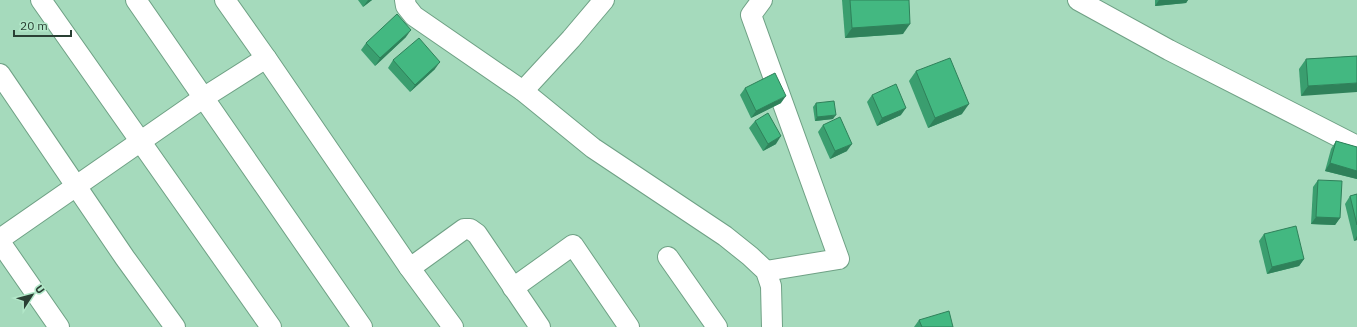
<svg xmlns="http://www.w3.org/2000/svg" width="1357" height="327" viewBox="0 0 1357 327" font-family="'IBM Plex Sans',sans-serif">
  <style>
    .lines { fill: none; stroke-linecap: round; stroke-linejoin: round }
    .street-casing { stroke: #6fa185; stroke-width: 22 }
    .street { stroke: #fff; stroke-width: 20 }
    .wall { fill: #3a9e6f }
    .shaded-wall { fill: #2f815a }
    .building { fill: #43b881; stroke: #2f815a }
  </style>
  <rect width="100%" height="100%" fill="#a5dabc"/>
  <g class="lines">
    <defs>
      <g id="street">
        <polyline points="41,0 271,327"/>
        <polyline points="136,0 362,327"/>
        <polyline points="405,0 406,6 414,16 523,91 593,148 725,236 750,256 766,271 771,286 772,327"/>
        <polyline points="762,0 751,15 839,259 766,271"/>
        <polyline points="1078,0 1169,50 1357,146"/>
        <polyline points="266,58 409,267 417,263 464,229 470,229 477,234 540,327"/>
        <polyline points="0,74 125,258 175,327"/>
        <polyline points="523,91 571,39 604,0"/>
        <polyline points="0,239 203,98 266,58 225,0"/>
        <polyline points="0,242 59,327"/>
        <polyline points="668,257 717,327"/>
        <polyline points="409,267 453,327"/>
        <polyline points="513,288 573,245 629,327"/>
      </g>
    </defs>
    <use href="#street" class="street-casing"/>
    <use href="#street" class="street"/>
  </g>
  <g class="wall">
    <polygon points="358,0 372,0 363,7"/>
    <polygon points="842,0 909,0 903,34 845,38"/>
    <polygon points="1155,0 1188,0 1186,3 1155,6"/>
    <polygon points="406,37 375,66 361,50 366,43"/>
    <polygon points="1357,56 1301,96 1299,69 1306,59"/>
    <polygon points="393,60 435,69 410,92 388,68"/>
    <polygon points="916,71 962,114 928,128 909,81"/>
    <polygon points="745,88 781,103 751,118 740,95"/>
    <polygon points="872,95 901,115 877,126 867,102"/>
    <polygon points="816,103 833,119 815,121 813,107"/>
    <polygon points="755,121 776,144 763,151 749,128"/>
    <polygon points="823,125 847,151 830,159 818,132"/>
    <polygon points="1336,141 1357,147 1357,179 1325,171 1331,149"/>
    <polygon points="1318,180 1340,218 1335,225 1311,224 1313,187"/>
    <polygon points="1357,194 1357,240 1354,241 1345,204 1350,196"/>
    <polygon points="1264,234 1304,259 1299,266 1267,274 1259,241"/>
    <polygon points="919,320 953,327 914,327"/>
  </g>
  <g class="shaded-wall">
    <polygon points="368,0 372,0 363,7"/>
    <polygon points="1159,0 1188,0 1186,3 1155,6"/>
    <polygon points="910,24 903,34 845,38 852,28"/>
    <polygon points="411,30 406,37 375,66 380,58"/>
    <polygon points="440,62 435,69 410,92 415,85"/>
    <polygon points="1357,83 1357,92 1301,96 1308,86"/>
    <polygon points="786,96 781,103 751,118 756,111"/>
    <polygon points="969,104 962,114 928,128 935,118"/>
    <polygon points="906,108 901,115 877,126 882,118"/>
    <polygon points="836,115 833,119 815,121 817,117"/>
    <polygon points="781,136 776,144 763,151 768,144"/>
    <polygon points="852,144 847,151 830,159 835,151"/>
    <polygon points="1330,163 1357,171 1357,179 1325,171"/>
    <polygon points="1316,217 1340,218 1335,225 1311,224"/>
    <polygon points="1357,236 1357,240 1354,241"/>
    <polygon points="1304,259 1299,266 1267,274 1272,267"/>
  </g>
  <g class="building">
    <polygon points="850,0 909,0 910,24 852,28"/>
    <polygon points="397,14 411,30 380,58 366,43"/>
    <polygon points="419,38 440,62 415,85 393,60"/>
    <polygon points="1357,56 1357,83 1308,86 1306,59"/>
    <polygon points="950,58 969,104 935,118 916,71"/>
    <polygon points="775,73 786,96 756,111 745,88"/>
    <polygon points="896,84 906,108 882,118 872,95"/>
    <polygon points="834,101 836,115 817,117 816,103"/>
    <polygon points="768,113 781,136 768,144 755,121"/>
    <polygon points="840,117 852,144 835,151 823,125"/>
    <polygon points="1336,141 1357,147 1357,171 1330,163"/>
    <polygon points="1318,180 1342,181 1340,218 1316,217"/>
    <polygon points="1357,194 1357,225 1350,196"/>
    <polygon points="1296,226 1304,259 1272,267 1264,234"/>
    <polygon points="949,311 953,327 922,327 919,320"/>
  </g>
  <g transform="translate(32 295) rotate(54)" stroke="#b2e7c8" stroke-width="3" paint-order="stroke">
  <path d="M0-3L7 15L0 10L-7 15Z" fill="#2a4034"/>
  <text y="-6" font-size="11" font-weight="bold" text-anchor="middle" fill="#2a4034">U</text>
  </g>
  <path d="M14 30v6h57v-6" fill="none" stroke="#2a4034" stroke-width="2"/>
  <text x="20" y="30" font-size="12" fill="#2a4034" stroke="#b2e7c8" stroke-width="3" paint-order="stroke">20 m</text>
</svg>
